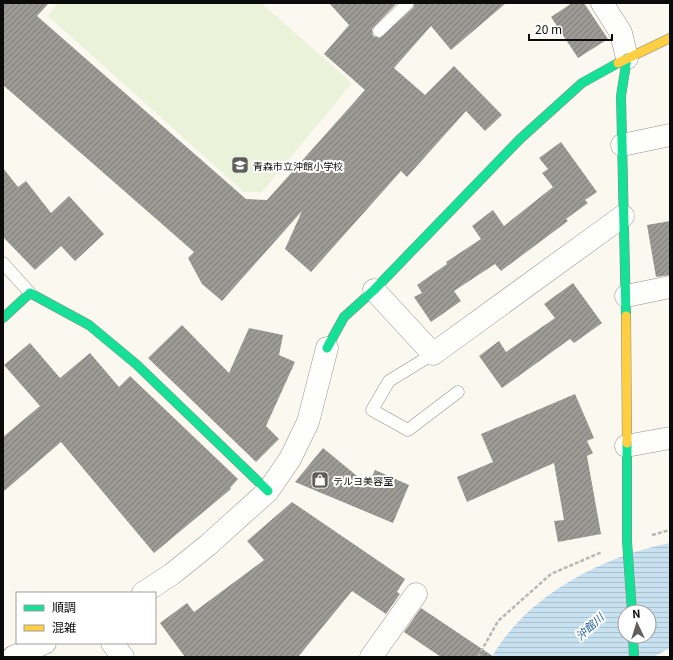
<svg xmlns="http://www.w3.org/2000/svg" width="673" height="660" viewBox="0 0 673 660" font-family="Georgia,'Noto Sans JP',serif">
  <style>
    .pitch { fill: #ebf2da }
    .water { fill: url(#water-rules); fill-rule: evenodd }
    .building { fill: url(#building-hatch) }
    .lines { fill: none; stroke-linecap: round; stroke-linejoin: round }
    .lane-casing { stroke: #93928e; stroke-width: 13 }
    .street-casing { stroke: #93928e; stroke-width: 23 }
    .fast-casing { stroke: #898884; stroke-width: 10 }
    .slow-casing { stroke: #898884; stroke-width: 10 }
    .path { stroke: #b7b7b5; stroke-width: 2.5; stroke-dasharray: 4 2; stroke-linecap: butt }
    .lane { stroke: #fefefd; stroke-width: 12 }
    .street { stroke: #fefefd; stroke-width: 22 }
    .fast { stroke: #16e098; stroke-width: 9 }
    .slow { stroke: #ffcf43; stroke-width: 9 }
    .labels { text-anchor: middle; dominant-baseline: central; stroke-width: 4; stroke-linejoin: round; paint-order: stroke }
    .poi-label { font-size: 10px; fill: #0b0b0b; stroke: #fff; text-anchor: start }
    .water-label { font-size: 11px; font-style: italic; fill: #1c5996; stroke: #fff }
  </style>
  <defs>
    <pattern id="water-rules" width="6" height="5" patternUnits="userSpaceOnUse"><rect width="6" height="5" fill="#c8e1f1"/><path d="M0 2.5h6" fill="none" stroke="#aac0cd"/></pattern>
    <pattern id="building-hatch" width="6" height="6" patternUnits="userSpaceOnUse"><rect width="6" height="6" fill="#9c9a95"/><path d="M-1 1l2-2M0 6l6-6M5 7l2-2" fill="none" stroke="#7d7c78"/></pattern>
  </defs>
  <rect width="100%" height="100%" fill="#faf8ef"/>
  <polygon class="pitch" points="58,3 261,3 352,83 262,192 244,192 48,16"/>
  <path class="water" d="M670,543V648L653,657H492C526,596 603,556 670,543ZM625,612H649V636H625Z"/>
  <g class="building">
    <polygon points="3,3 49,3 37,16 246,199 267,200 365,90 324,54 349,25 329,3 397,3 372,29 373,36 380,38 413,8 415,3 506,3 451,50 431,26 394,68 425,95 454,66 502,115 485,131 466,111 407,177 401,171 311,272 285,249 302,211 222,301 202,284 188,258 194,252 3,85"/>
    <polygon points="572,3 584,3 608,39 578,58 551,17"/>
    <polygon points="561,142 597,192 585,200 588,203 566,219 568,221 501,271 495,264 454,291 461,301 431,322 414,297 422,293 417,285 447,264 446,262 481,239 472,226 493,210 504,226 553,187 542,173 548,169 539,158"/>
    <polygon points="3,168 18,187 26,181 51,213 69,196 104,234 75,261 61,246 35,270 3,237"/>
    <polygon points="670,221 670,275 656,277 647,225"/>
    <polygon points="573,283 602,323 574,343 570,339 502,388 479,356 499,341 506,352 555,318 544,304"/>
    <polygon points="182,325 229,373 249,328 283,335 279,355 295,362 266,426 279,439 256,462 148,358"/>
    <polygon points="30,343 60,378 90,353 119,387 130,376 238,479 230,488 231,489 154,553 61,442 3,492 3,437 40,406 4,365"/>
    <polygon points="575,394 594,438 587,441 593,453 587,456 601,534 558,542 554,521 564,520 554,463 467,502 457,477 493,462 481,434"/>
    <polygon points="323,448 368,485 375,470 409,485 393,523 295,482"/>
    <polygon points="292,502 405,579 397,592 400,594 386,614 352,591 298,657 185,657 160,623 187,603 194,612 264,560 247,541"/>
    <polygon points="421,608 494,657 441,657 404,632"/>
  </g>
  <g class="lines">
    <defs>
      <g id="lane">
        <polyline points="379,31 408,3"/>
        <polyline points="3,263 30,293"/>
        <polyline points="433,354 389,381 372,410 408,430 458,392"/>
      </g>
      <g id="street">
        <polyline points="602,3 621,33 627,58"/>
        <polyline points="622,145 670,135"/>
        <polyline points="374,290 433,354 623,216"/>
        <polyline points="626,296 670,287"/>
        <polyline points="626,446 670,438"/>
        <polyline points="143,593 172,574 208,545 268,491 290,459 308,422 327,348"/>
        <polyline points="112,643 123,657"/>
        <polyline points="13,657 45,643"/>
        <polyline points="371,657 416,594"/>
      </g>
      <g id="fast">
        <polyline points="626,316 621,96 627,58"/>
        <polyline points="3,318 30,293 89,325 136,364 268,491"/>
        <polyline points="327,348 344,317 374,290 520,139 582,83 618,63"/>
        <polyline points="627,443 627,541 632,612"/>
        <polyline points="633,636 634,657"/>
      </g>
      <g id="slow">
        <polyline points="618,63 670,38"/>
        <polyline points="626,316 627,443"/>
      </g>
    </defs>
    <use href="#lane" class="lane-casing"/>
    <use href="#street" class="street-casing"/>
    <use href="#fast" class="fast-casing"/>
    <use href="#slow" class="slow-casing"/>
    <g class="path">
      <polyline points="652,535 670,530"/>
      <polyline points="478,657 498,621 551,574 602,552"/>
    </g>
    <use href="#lane" class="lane"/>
    <use href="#street" class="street"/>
    <use href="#fast" class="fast"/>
    <use href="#slow" class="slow"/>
  </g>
  <defs>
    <symbol id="school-square" viewBox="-11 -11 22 22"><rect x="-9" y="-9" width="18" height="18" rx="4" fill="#5f5e5b" stroke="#fff"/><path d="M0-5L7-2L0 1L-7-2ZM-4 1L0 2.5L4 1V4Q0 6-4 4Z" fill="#fff"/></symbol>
    <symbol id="shop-square" viewBox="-11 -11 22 22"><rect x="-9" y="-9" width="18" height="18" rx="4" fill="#5f5e5b" stroke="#fff"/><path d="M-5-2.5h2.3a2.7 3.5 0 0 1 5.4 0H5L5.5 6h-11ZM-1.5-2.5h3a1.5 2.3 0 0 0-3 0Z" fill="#fff"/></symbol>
  </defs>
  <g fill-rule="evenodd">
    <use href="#school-square" x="230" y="155" width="20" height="20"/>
    <use href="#shop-square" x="310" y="470" width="20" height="20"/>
  </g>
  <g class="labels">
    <g class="poi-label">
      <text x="253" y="165">青森市立沖館小学校</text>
      <text x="333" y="480">テルヨ美容室</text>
    </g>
    <g class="water-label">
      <text transform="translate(589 626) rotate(-43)">沖館川</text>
    </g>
  </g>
  <rect width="673" height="660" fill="none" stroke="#0b0b0b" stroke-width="8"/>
  <rect x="16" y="592" width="140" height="52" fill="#ffffff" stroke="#9d9d9d"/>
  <rect x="24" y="605" width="20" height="6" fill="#16e098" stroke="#9d9d9d"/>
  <text x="52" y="612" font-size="12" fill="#0b0b0b">順調</text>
  <rect x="24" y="625" width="20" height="6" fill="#ffcf43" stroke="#9d9d9d"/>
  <text x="52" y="632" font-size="12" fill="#0b0b0b">混雑</text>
  <g transform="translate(637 624) rotate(356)"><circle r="19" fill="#ffffff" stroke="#9d9d9d"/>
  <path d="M0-3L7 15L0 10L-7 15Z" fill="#5f5e5b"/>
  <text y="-6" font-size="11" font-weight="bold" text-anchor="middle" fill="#0b0b0b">N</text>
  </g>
  <path d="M529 34v6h83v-6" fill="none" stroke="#0b0b0b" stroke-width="2"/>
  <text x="535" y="34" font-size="12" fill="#0b0b0b" stroke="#ffffff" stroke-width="3" paint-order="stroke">20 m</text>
</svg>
